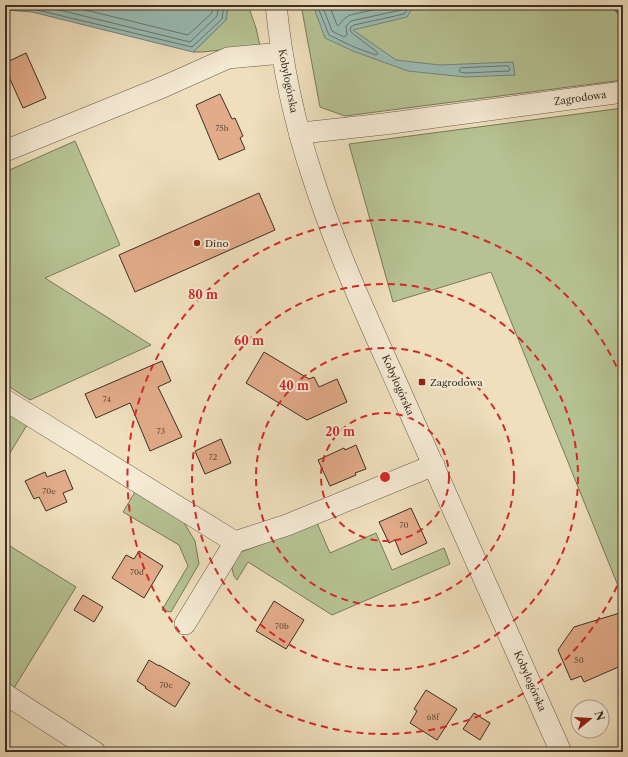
<svg xmlns="http://www.w3.org/2000/svg" width="628" height="757" viewBox="0 0 628 757" font-family="'Libre Caslon Text',serif">
  <style>
    .green { fill: #b6c293; stroke: #79795c }
    .water { fill: #9abcb5; stroke: #74847b }
    .lines { fill: none; stroke-linecap: round; stroke-linejoin: round }
    .shore { stroke: #6b766d; stroke-width: 1 }
    .stream { stroke: #74847b; stroke-width: 6 }
    .building { fill: #e2ab89; stroke: #3c3025 }
    .minor-casing { stroke: #695c4b; stroke-width: 22 }
    .minor { stroke: #f5ead4; stroke-width: 21 }
    .ring { fill: none; stroke: #d62828; stroke-width: 2; stroke-dasharray: 7 5 }
    .poi-dot { fill: #8f2418; stroke: #f5ead4; stroke-width: 1.5 }
    .labels { text-anchor: middle; dominant-baseline: central; stroke-width: 4; stroke-linejoin: round; paint-order: stroke }
    .number-label { font-size: 8px; fill: #664f3e }
    .street-label { font-size: 10px; fill: #3c3025; stroke: #f5ead4 }
    .poi-label { font-size: 10px; fill: #3c3025; stroke: #f5ead4; text-anchor: start }
    .centre { fill: #d62828; stroke: #f5ead4; stroke-width: 2 }
    .ring-label { font-size: 12px; text-anchor: middle; font-weight: bold; fill: #d62828; stroke: #f5ead4; stroke-width: 4; stroke-linejoin: round; paint-order: stroke }
  </style>
  <rect width="100%" height="100%" fill="#efdfbd"/>
  <filter id="stains"><feTurbulence type="fractalNoise" baseFrequency=".005" numOctaves="4"/><feColorMatrix values="0 0 0 0 .2 0 0 0 0 .09 0 0 0 0 .02 0 0 0 .5 -.17"/></filter>
  <radialGradient id="worn" r=".72"><stop offset=".6" stop-color="#630" stop-opacity="0"/><stop offset="1" stop-color="#630" stop-opacity=".3"/></radialGradient>
  <g class="green">
    <polygon points="228,5 248,5 256,28 260,46 202,52 193,52 226,20"/>
    <polygon points="301,5 623,5 623,80 345,116 320,107"/>
    <polygon points="623,108 623,598 491,272 393,302 349,144"/>
    <polygon points="75,141 120,245 45,278 151,345 30,400 5,384 5,172"/>
    <polygon points="5,411 27,425 5,461"/>
    <polygon points="135,492 183,521 195,541 199,564 171,612 162,610 188,566 179,545 123,512"/>
    <polygon points="317,523 330,553 376,533 392,570 444,548 450,564 332,615 248,562 237,580 234,576 232,569 233,563 241,552"/>
    <polygon points="5,543 76,587 14,688 5,682"/>
  </g>
  <g class="water">
    <polygon points="5,5 228,5 226,20 193,52 32,12 5,10"/>
    <polygon points="313,5 414,5 407,17 353,30 396,60 440,65 513,62 515,75 465,77 408,71 353,51 325,38"/>
  </g>
  <g class="lines">
    <g class="shore">
      <polyline points="39,5 190,42 217,16 219,5"/>
      <polyline points="65,5 188,35 212,13 213,5"/>
      <polyline points="317,5 329,35 354,47 376,55 378,54 377,52 352,33 350,30 351,27 354,25 404,14 409,5"/>
      <polyline points="322,5 332,31 344,37 347,35 346,26 351,21 401,10 404,5"/>
      <polyline points="329,5 337,25 338,26 345,18 350,15 394,5"/>
      <polyline points="5,6 33,9 192,47 222,19 224,5"/>
      <polygon points="508,66 510,69 509,71 465,73 460,72 459,70 461,68"/>
    </g>
    <polyline class="stream" points="614,5 623,17"/>
  </g>
  <g class="building">
    <polygon points="26,53 46,98 23,108 5,68 5,63"/>
    <polygon points="220,94 232,119 235,118 243,136 240,138 245,149 219,160 196,105"/>
    <polygon points="259,193 275,230 135,292 119,255"/>
    <polygon points="264,352 309,379 314,377 319,387 337,379 347,402 307,420 246,383"/>
    <polygon points="162,361 171,381 158,387 182,437 150,451 130,403 96,418 85,394"/>
    <polygon points="221,439 231,463 205,474 195,451"/>
    <polygon points="356,445 366,469 355,473 356,475 330,486 318,460 344,448 345,450"/>
    <polygon points="65,470 73,489 63,493 67,502 46,511 39,497 34,499 25,481 45,472 47,477"/>
    <polygon points="411,508 427,543 401,555 395,540 389,543 379,522"/>
    <polygon points="139,551 163,566 144,598 112,578 126,555 134,559"/>
    <polygon points="83,595 103,607 94,622 74,610"/>
    <polygon points="274,601 304,620 286,649 256,631"/>
    <polygon points="623,612 623,665 584,682 581,676 571,680 558,650 574,627"/>
    <polygon points="149,660 159,666 159,665 190,683 175,707 145,688 146,687 137,681"/>
    <polygon points="426,690 457,709 437,740 410,723 417,711 414,709"/>
    <polygon points="474,713 490,723 480,740 463,729"/>
  </g>
  <g class="lines">
    <defs>
      <g id="minor">
        <path d="M276,5C282,64 294,122 313,178C339,259 376,336 410,413C461,526 511,639 561,752"/>
        <polyline points="300,135 311,132 384,124 623,92"/>
        <polyline points="5,151 163,87 228,58 282,53"/>
        <polyline points="5,400 235,542"/>
        <polyline points="185,624 235,542 287,525 434,465"/>
        <polyline points="5,694 95,752"/>
      </g>
    </defs>
    <use href="#minor" class="minor-casing"/>
    <use href="#minor" class="minor"/>
  </g>
  <g class="ring">
    <circle cx="385" cy="477" r="64"/>
    <circle cx="385" cy="477" r="129"/>
    <circle cx="385" cy="477" r="193"/>
    <path d="M622 575A257 257 0 1 1 622 379"/>
  </g>
  <g class="poi-dot">
    <circle cx="197" cy="243" r="4"/>
    <rect x="418" y="378" width="8" height="8" rx="2"/>
  </g>
  <g class="labels">
    <g class="number-label">
      <text x="222" y="128">75b</text>
      <text x="107" y="399">74</text>
      <text x="161" y="431">73</text>
      <text x="213" y="457">72</text>
      <text x="49" y="491">70e</text>
      <text x="404" y="525">70</text>
      <text x="137" y="572">70d</text>
      <text x="282" y="626">70b</text>
      <text x="579" y="660">50</text>
      <text x="166" y="685">70c</text>
      <text x="433" y="717">68f</text>
    </g>
    <g class="street-label">
      <text transform="translate(288 81) rotate(79)">Kobylogórska</text>
      <text transform="translate(580 98) rotate(-8)">Zagrodowa</text>
      <text transform="translate(398 385) rotate(66)">Kobylogórska</text>
      <text transform="translate(530 681) rotate(66)">Kobylogórska</text>
    </g>
    <g class="poi-label">
      <text x="205" y="243">Dino</text>
      <text x="430" y="382">Zagrodowa</text>
    </g>
  </g>
  <circle cx="385" cy="477" r="6" class="centre"/>
  <g class="ring-label">
    <text x="203" y="299">80 m</text>
    <text x="249" y="345">60 m</text>
    <text x="294" y="390">40 m</text>
    <text x="340" y="436">20 m</text>
  </g>
  <rect width="628" height="757" fill="none" stroke="#efdfbd" stroke-width="20"/>
  <rect x="6" y="6" width="616" height="745" fill="none" stroke="#3c3025" stroke-width="2"/>
  <rect x="10" y="10" width="608" height="737" fill="none" stroke="#3c3025"/>
  <g transform="translate(590 719) rotate(72)"><circle r="19" fill="#f5ead4" stroke="#aba08e"/>
  <path d="M0-3L7 15L0 10L-7 15Z" fill="#8f2418"/>
  <text y="-6" font-size="11" font-weight="bold" text-anchor="middle" fill="#3c3025">N</text>
  </g>
  <rect width="100%" height="100%" filter="url(#stains)"/>
  <rect width="100%" height="100%" fill="url(#worn)"/>
</svg>
